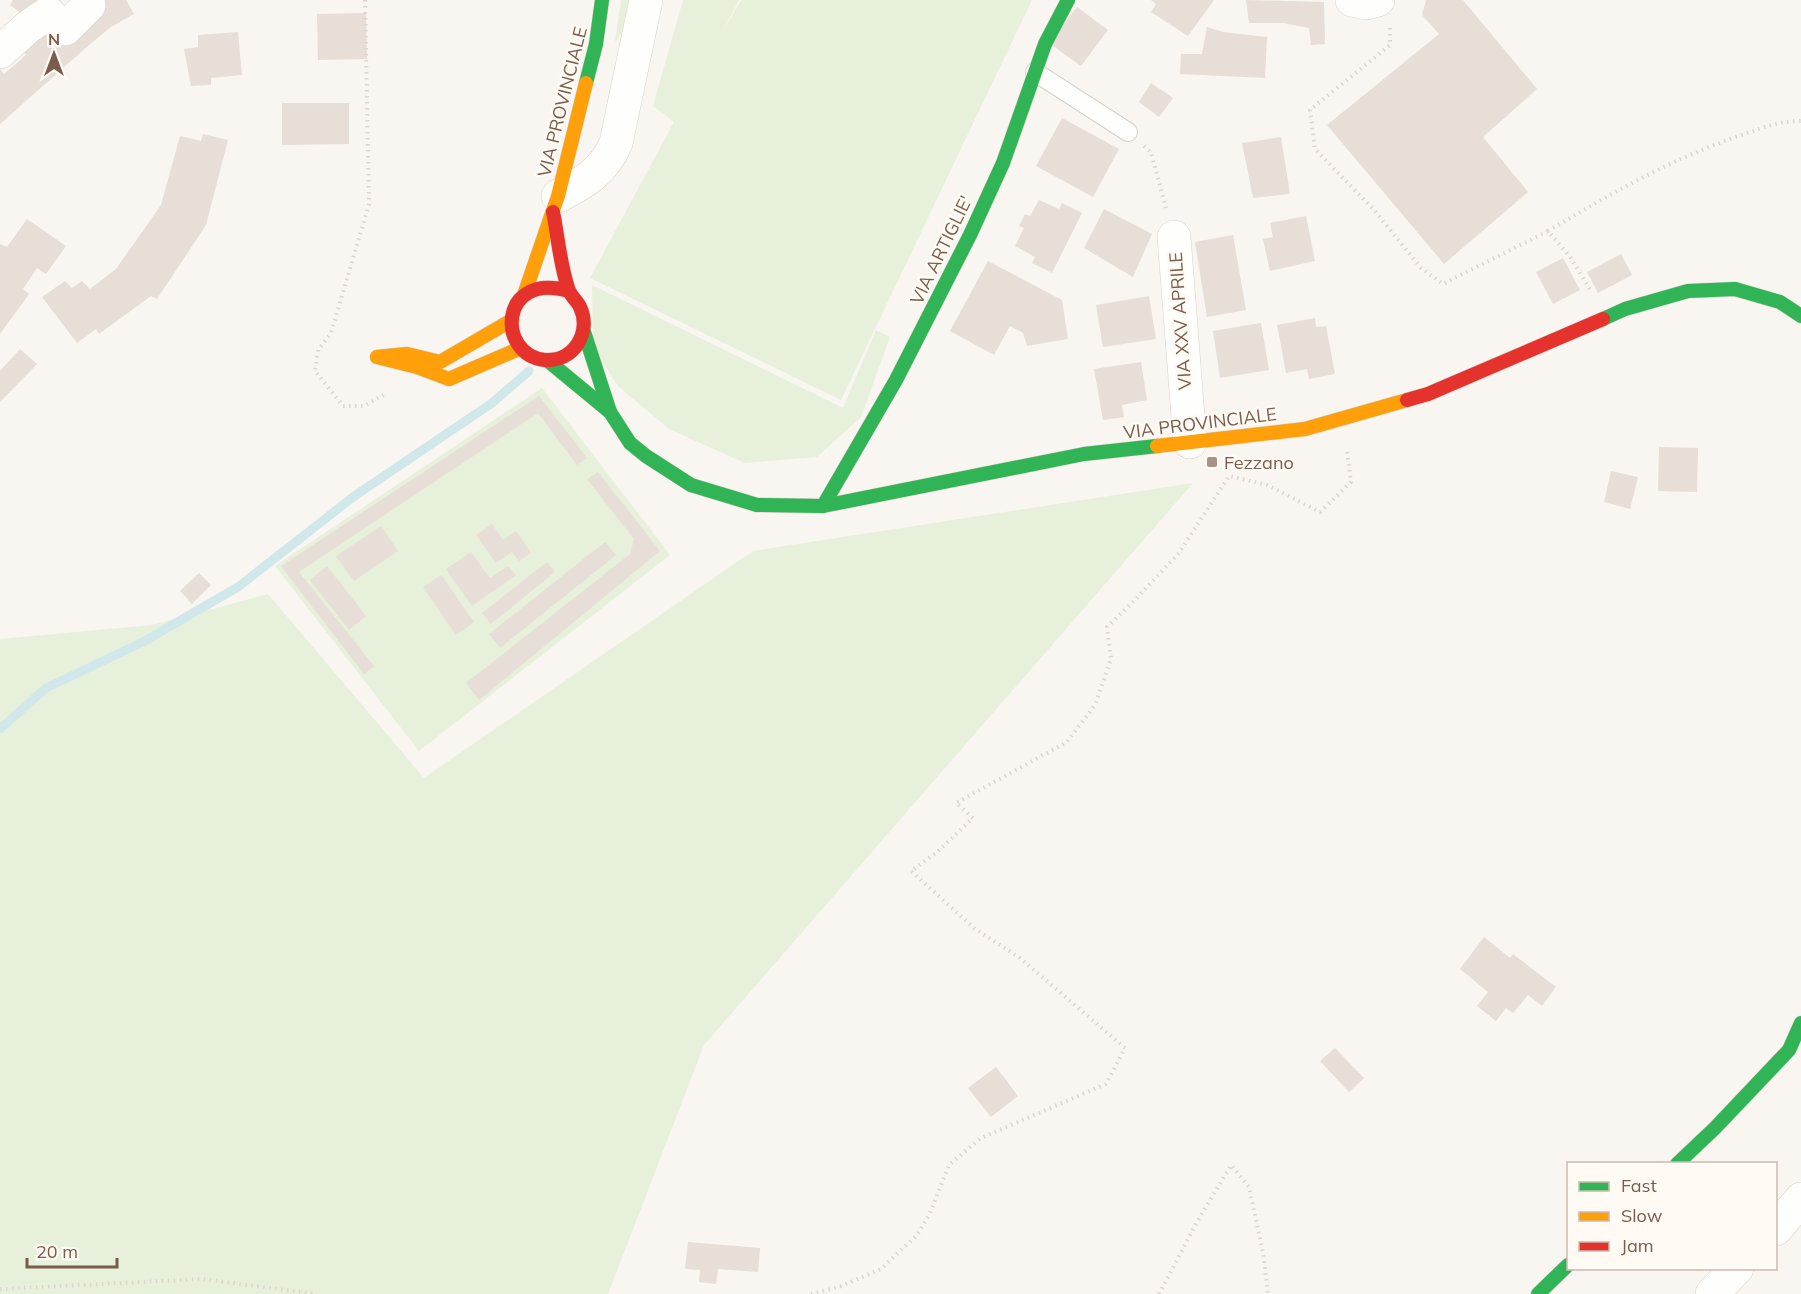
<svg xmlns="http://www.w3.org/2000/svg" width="1801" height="1294" viewBox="0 0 1801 1294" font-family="Mulish,sans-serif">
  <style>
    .green { fill: #e7f0db }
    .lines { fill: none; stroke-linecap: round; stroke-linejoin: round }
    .stream { stroke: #d0e8ea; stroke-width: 9 }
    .building { fill: #e6ded7 }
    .lane-casing { stroke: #d7d1cb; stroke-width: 20 }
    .street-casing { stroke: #d7d1cb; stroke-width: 34 }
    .fast-casing { stroke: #d9d2cb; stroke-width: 15 }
    .slow-casing { stroke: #d9d2cb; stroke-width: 15 }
    .jam-casing { stroke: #d9d2cb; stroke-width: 15 }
    .path { stroke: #dcd5d0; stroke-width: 4; stroke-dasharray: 1.5 4.5; stroke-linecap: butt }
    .lane { stroke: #fefefd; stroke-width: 18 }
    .street { stroke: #fefefd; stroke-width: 33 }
    .fast { stroke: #30b455; stroke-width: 14 }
    .slow { stroke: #ff9f0a; stroke-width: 14 }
    .jam { stroke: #e5322d; stroke-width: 14 }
    .poi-dot { fill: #a69286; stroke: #fffaf3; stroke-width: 2 }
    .labels { text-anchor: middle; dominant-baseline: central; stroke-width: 5; stroke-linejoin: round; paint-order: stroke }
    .street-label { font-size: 18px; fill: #7a5c4d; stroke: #fffaf3 }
    .poi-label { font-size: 18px; fill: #7a5c4d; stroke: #fffaf3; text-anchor: start }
  </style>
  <rect width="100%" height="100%" fill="#f9f5f0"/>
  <g class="green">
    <polygon points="621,0 634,0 627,25 615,42"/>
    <polygon points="683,0 739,0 722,33 741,0 1032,0 841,400 590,278 674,122 653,106"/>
    <polygon points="592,285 843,408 876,330 890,337 861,417 817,457 745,463 669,429 618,386 593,347"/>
    <polygon points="542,388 670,555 419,751 275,566"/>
    <polygon points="1193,483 704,1045 608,1294 0,1294 0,639 152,625 268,594 424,778 753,551"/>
  </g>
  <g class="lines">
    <polyline class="stream" points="0,729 46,688 143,642 238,587 353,497 492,403 529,371"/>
  </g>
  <g class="building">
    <polygon points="13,0 51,0 34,23 10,5"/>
    <polygon points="92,0 126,0 134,14 111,27 89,45 0,124 0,69 4,74 26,55 17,45"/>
    <polygon points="1151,0 1214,0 1188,36 1151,12 1156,4"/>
    <polygon points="1246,0 1324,2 1325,44 1311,45 1309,28 1283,23 1249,23"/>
    <polygon points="1426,0 1463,0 1537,89 1483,137 1528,192 1444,264 1327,125 1439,34 1422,15"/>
    <polygon points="1077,7 1108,30 1081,66 1049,43"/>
    <polygon points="366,13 367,59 318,60 317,14"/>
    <polygon points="1207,27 1223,32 1267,37 1265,78 1180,74 1181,54 1202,54"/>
    <polygon points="238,32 242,75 211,78 211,85 191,86 184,49 198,47 198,35"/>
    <polygon points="1151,83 1173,98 1159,117 1139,102"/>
    <polygon points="282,103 349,103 349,144 282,145"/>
    <polygon points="1062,118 1119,149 1093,197 1036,166"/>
    <polygon points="203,134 228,140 206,225 157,299 151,296 99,334 96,329 77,343 42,297 65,281 72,288 82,281 90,289 116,269 161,205 180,136 201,141"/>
    <polygon points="1281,137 1290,194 1253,198 1242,143"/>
    <polygon points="1039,200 1059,209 1062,203 1082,213 1052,273 1032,263 1035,257 1015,246 1024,228 1019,226 1025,214 1030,216"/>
    <polygon points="1104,209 1152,234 1133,277 1084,248"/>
    <polygon points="1306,216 1315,261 1270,271 1263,239 1273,237 1270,223"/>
    <polygon points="27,219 66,246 46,274 37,268 23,289 29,294 0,334 0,244 7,247"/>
    <polygon points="1233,235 1246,310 1207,317 1195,242"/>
    <polygon points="1621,254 1632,275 1598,293 1587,272"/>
    <polygon points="1563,258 1580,290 1553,304 1536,272"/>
    <polygon points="988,261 1062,300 1068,339 1027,346 1023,333 1010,326 994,355 950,331"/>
    <polygon points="1149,296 1156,339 1103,347 1096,305"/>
    <polygon points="1315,318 1316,327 1326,326 1335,374 1309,379 1307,369 1286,373 1277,325"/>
    <polygon points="1261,323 1269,370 1220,378 1213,331"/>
    <polygon points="20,349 37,364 0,402 0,371"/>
    <polygon points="1141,362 1147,400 1122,405 1124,417 1103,420 1094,369"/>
    <polygon points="539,396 587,458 577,465 538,413 299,572 374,666 364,674 281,566"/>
    <polygon points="1659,447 1698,448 1697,492 1658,491"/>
    <polygon points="1611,471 1638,477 1630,509 1604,502"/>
    <polygon points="598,472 660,551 479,700 466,683 630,554 634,539 587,479"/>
    <polygon points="492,524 503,540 516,531 531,553 519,561 512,552 496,563 476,535"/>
    <polygon points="381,526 398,551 354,581 336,556"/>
    <polygon points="605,542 616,555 500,648 489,634"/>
    <polygon points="471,552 490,578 508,566 516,575 472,606 446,569"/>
    <polygon points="547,562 555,572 491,624 482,613"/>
    <polygon points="327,566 366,616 349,630 310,580"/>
    <polygon points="199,573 211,585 192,604 180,591"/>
    <polygon points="441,575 474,622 456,635 423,587"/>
    <polygon points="1484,937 1510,958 1513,954 1556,987 1542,1006 1528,995 1513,1013 1506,1008 1496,1021 1477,1006 1488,992 1460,969"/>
    <polygon points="1335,1048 1364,1078 1349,1092 1320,1061"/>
    <polygon points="996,1067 1018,1096 991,1117 968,1088"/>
    <polygon points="688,1242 760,1248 758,1272 718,1269 716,1284 699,1282 700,1270 685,1269"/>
  </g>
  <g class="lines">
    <defs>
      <polyline id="lane" points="1035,72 1128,132"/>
      <g id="street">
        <polyline points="1352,0 1366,3 1378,0"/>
        <polyline points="0,52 28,27 48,13 65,29 89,5 86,0"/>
        <path d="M558,196C584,183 604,171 616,143L646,0"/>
        <polyline points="1174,237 1190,442"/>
        <polyline points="1776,1229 1801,1199"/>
        <polyline points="1712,1294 1737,1268"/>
      </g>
      <g id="fast">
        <polyline points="586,83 596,44 602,0"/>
        <polyline points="1603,319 1625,309 1688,291 1735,289 1780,302 1801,316"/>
        <polyline points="584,332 610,412 630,443 646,456 691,485 757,505 823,506 1084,454 1157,446"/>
        <polyline points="547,360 610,412"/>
        <polyline points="823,506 896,380 970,235 1003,163 1045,44 1068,0"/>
        <polyline points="1677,1164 1715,1128 1789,1050 1801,1023"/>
        <polyline points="1538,1294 1568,1265"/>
      </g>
      <g id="slow">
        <polyline points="524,295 558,196 586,83"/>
        <polyline points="512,320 440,362 407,354 377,357 417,367 449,379 521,348"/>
        <polyline points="1157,446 1305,429 1407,400"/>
      </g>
      <g id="jam">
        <path d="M553,212C558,237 560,264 568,288C570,296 577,300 580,307C592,332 574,362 545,360C496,355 499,271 568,291"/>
        <polyline points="1407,400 1428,394 1603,319"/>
      </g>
    </defs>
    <use href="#lane" class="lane-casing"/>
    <use href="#street" class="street-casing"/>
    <use href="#fast" class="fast-casing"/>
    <use href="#slow" class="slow-casing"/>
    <use href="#jam" class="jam-casing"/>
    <g class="path">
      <polyline points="365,0 369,204 331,333 318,350 315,371 343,406 364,406 387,393"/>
      <polyline points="1390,28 1390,45 1310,110 1315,149 1374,210 1421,268 1443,284 1548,231 1570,257 1591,291"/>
      <polyline points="1144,146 1151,152 1166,208"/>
      <path d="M1548,231C1610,194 1671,159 1739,136C1761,128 1778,121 1801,121"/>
      <polyline points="0,1289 202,1279 316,1294"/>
      <polyline points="811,1294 839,1287 881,1269 917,1235 929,1215 949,1165 981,1138 1106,1084 1125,1048 1020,958 974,928 911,871 936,853 973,818 956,803 1067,742 1095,705 1111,659 1107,627 1134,601 1179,553 1229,476 1267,485 1320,512 1351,482 1347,451"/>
      <polyline points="1159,1294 1197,1222 1231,1165 1249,1187 1263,1252 1268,1294"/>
    </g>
    <use href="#lane" class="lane"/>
    <use href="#street" class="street"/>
    <use href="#fast" class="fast"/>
    <use href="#slow" class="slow"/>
    <use href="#jam" class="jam"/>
  </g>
  <rect class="poi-dot" x="1206" y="456" width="12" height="12" rx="3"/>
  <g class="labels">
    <g class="street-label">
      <text transform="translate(562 102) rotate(-76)">VIA PROVINCIALE</text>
      <text transform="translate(941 250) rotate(-64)">VIA ARTIGLIE'</text>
      <text transform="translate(1180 321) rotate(-94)">VIA XXV APRILE</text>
      <text transform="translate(1200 423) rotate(-7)">VIA PROVINCIALE</text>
    </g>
    <g class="poi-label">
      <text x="1224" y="462">Fezzano</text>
    </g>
  </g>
  <rect x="1567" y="1162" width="210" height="108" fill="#fffaf3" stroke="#cabbb1" stroke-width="1.5"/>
  <rect x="1579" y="1182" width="30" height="9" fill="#30b455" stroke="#cabbb1" stroke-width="1.5"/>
  <text x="1621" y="1192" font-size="18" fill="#7a5c4d">Fast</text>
  <rect x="1579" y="1212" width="30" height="9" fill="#ff9f0a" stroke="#cabbb1" stroke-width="1.5"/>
  <text x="1621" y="1222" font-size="18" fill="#7a5c4d">Slow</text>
  <rect x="1579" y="1242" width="30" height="9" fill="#e5322d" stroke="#cabbb1" stroke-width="1.5"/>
  <text x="1621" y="1252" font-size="18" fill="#7a5c4d">Jam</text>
  <g transform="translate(54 54)" stroke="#fffaf3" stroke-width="4.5" paint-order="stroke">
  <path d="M0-4.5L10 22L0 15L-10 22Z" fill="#7a5c4d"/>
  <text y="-9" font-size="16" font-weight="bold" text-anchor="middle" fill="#7a5c4d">N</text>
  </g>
  <path d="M27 1258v9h90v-9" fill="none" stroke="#7a5c4d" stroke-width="3"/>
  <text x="36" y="1258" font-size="18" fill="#7a5c4d" stroke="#fffaf3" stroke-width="4.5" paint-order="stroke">20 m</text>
</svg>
